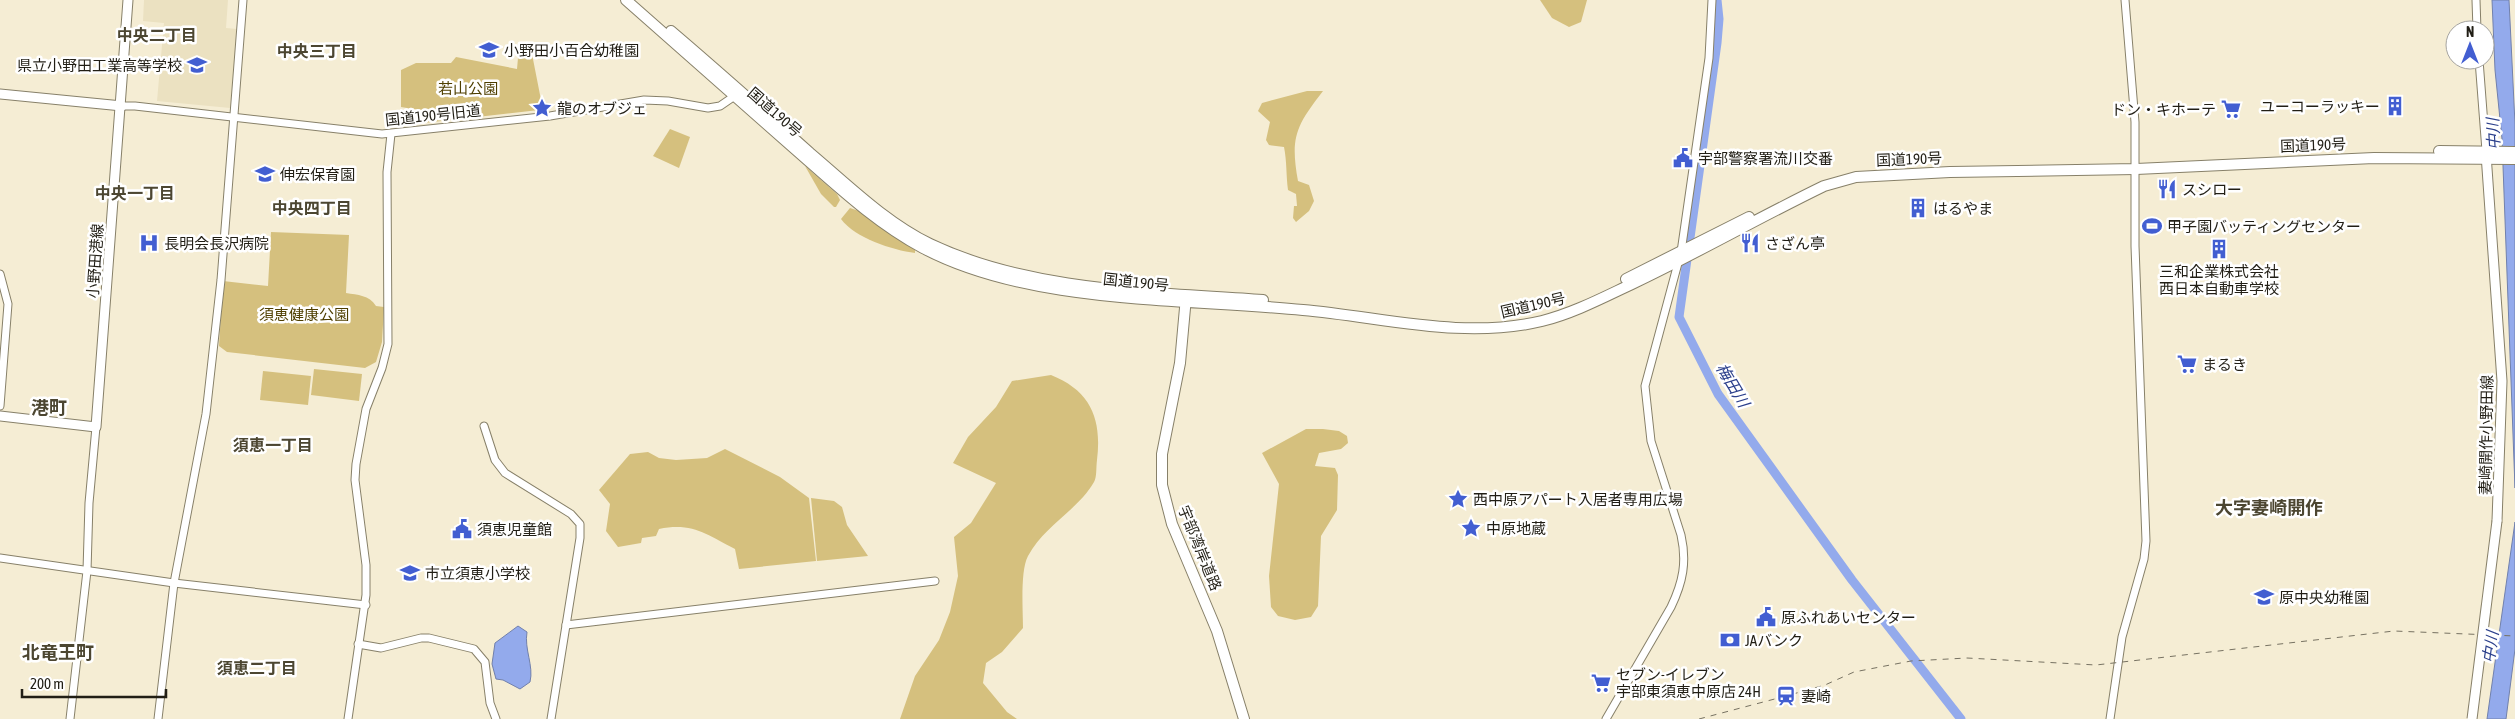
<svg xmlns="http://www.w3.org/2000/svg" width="2515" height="719" viewBox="0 0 2515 719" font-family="'Asap Condensed','Noto Sans JP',sans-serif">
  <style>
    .built { fill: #ebe1c1 }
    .green { fill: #d5c07e }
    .water { fill: #93aaec; stroke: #7180ac }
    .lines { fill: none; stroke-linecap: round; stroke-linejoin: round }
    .river { stroke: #93aaec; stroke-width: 9 }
    .minor-casing { stroke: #878069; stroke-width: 9 }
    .major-casing { stroke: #878069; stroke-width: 11 }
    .highway-casing { stroke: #878069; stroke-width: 12 }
    .minor { stroke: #fff; stroke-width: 7 }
    .major { stroke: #fff; stroke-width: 9 }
    .highway { stroke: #fff; stroke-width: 10 }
    .rail { stroke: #777262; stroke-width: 1; stroke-dasharray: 6 6; stroke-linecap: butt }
    .major-bridge-casing { stroke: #878069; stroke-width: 11; stroke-linecap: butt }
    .major-bridge { stroke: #fff; stroke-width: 9 }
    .labels { text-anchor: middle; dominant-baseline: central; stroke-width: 5; stroke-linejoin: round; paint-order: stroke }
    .poi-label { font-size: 15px; fill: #211e15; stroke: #fff; text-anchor: start }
    .park-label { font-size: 15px; fill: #4f3f00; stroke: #fff }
    .street-label { font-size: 15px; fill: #211e15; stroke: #fff }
    .neighbourhood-label { font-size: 16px; font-weight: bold; fill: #4c4631; stroke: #fff }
    .water-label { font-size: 16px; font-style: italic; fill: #2c408c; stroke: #fff }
    .quarter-label { font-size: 18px; font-weight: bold; fill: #4c4631; stroke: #fff }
  </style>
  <rect width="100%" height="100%" fill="#f5edd4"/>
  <polygon class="built" points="144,0 228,0 226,28 237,29 230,108 157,101 164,23 143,21"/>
  <g class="green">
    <polygon points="1540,0 1587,0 1581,22 1569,27 1552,18"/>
    <polygon points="532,54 542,105 539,110 424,123 425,111 401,107 401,70 416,63 451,63 456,57 517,69 518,58"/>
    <path d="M1307,91H1323C1296,126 1290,137 1298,181L1309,185L1314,201L1309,211L1296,222L1293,218L1294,206H1297L1296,194L1288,190C1286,175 1287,162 1284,147L1269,145L1266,140L1270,122L1258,111L1262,103Z"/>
    <polygon points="670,129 690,137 679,168 653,156"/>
    <polygon points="805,166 837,194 840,200 836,207 834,207 821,194"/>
    <path d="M850,208L859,211L915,250V253C892,250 855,238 841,219Z"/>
    <path d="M271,232L349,235L346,293C358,295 369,295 376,306L384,307L382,342L376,362L365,368L227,352L219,346L223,281L268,286Z"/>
    <polygon points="314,369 362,374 359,401 311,395"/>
    <polygon points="263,371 311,376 308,405 260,400"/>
    <path d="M1051,375C1091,391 1102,419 1097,460C1096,467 1097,477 1094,482C1077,511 1044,526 1028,556C1020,571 1023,611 1023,628L1002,652L986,663L983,683L1007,712L1017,719H900L915,676L939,640L950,612L958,576L954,537L971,523L996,483L953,463L968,437L996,407L1012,381Z"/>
    <polygon points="1306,429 1323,429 1339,431 1347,436 1348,443 1341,449 1319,453 1315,466 1335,468 1338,475 1337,510 1321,536 1318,606 1311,617 1295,620 1278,616 1271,607 1269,576 1279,484 1262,453"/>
    <path d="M725,449L780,477L809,498L816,561L739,569L735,549C707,535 693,522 659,529L656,536L642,538L641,543L618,547L606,531L610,504L599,490L630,454L648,452L659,458L676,460L707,458Z"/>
    <polygon points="811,498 834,501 842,507 847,525 868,556 817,561"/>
  </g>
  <g class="water">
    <polygon points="2492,0 2509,0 2515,124 2515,488 2502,139 2495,70"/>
    <polygon points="2515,522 2515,649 2506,719 2487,719"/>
    <path d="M518,626L527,632C524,649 534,666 530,682L520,689L503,680L496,679L492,664L495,643Z"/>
  </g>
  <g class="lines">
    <polyline class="river" points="1717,0 1719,19 1717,43 1679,317 1718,394 1852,580 1961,719"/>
    <defs>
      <g id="minor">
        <polyline points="2476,0 2477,30"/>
        <polyline points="2479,60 2486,151"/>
        <polyline points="122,106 135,106 382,134 550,116 644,100 668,101 708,108 720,106 736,95"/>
        <polyline points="0,274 8,304 0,406"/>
        <polyline points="484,426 495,460 505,473 571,514 580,524 580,538 551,719"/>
        <polyline points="0,558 174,583 366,605"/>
        <polyline points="566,625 935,581"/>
        <polyline points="358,644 381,648 421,638 429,638 474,649 485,662 490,703 496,719"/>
        <polyline points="70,719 87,571 89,503 96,427"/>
        <polyline points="158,719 174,583 206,414 221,280 243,0"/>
        <polyline points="348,719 366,595 366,565 355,480 356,464 366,409 382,368 388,344 387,172 391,134"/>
        <path d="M1606,719L1671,607C1683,582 1687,562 1681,535L1651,441L1645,386L1681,252L1709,58L1712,0"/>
        <polyline points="2110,719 2122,637 2144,559 2146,541 2135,246 2135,122 2125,0"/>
      </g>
      <g id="major">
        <polyline points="0,94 122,106"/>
        <polyline points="2486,154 2502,381 2497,521"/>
        <polyline points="0,416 96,427 128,0"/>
      </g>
      <g id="highway">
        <path d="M626,0C682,50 739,100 796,150C836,185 876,223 923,248C1031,305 1183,298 1303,310C1383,317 1462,340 1542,321C1574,313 1604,297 1634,283C1699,252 1760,217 1824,186L1856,177L1950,172L2136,169L2374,158L2515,159"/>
        <path d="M671,31C718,71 764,112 810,153C848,185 885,222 930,244C1031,292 1154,292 1263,300"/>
        <polyline points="2439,151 2515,152"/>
        <polyline points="1626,279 1749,217"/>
        <polyline points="1186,297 1180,363 1162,454 1162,485 1172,524 1217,631 1244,719"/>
      </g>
    </defs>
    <use href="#minor" class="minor-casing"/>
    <use href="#major" class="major-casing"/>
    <use href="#highway" class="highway-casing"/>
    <use href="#minor" class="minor"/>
    <use href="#major" class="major"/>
    <use href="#highway" class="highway"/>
    <polyline class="rail" points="1699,719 1786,696 1825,685 1854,672 1911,661 1967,658 2096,665 2394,631 2515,636"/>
    <defs>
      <polyline id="major-bridge" points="2472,719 2497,521"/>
    </defs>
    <use href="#major-bridge" class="major-bridge-casing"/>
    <use href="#major-bridge" class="major-bridge"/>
  </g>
  <defs>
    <symbol id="school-bare" viewBox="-9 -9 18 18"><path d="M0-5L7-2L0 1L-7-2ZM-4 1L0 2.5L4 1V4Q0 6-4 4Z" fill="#425ed1" stroke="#fff" stroke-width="2.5" paint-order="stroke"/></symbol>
    <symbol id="building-bare" viewBox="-9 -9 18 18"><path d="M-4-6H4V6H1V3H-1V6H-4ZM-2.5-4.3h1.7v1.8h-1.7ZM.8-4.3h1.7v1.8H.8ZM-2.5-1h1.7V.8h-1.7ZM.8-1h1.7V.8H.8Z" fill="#425ed1" stroke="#fff" stroke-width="2.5" paint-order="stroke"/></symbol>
    <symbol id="sight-bare" viewBox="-9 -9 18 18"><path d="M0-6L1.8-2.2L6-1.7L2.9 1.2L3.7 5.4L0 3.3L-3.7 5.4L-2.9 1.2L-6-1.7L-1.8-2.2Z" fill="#425ed1" stroke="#fff" stroke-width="2.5" paint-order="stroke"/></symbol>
    <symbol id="supermarket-bare" viewBox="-9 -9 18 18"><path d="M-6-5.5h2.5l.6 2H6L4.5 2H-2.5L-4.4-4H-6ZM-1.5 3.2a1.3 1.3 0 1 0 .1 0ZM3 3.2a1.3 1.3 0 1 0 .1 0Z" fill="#425ed1" stroke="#fff" stroke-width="2.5" paint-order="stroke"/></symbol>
    <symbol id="civic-bare" viewBox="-9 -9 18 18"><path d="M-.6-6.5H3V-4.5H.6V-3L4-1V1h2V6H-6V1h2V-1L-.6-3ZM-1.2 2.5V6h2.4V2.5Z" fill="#425ed1" stroke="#fff" stroke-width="2.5" paint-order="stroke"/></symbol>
    <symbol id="restaurant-bare" viewBox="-9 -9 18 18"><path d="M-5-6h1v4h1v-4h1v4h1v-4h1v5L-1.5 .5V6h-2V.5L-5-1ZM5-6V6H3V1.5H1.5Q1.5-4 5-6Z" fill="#425ed1" stroke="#fff" stroke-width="2.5" paint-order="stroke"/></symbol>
    <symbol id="stadium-bare" viewBox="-9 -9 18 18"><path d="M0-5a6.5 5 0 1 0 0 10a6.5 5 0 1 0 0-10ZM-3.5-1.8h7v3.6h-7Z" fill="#425ed1" stroke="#fff" stroke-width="2.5" paint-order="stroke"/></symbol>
    <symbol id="hospital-bare" viewBox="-9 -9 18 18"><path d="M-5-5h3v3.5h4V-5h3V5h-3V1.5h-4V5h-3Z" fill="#425ed1" stroke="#fff" stroke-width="2.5" paint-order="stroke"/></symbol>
    <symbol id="bank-bare" viewBox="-9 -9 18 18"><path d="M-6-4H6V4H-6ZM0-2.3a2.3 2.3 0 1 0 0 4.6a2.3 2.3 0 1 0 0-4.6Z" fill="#425ed1" stroke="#fff" stroke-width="2.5" paint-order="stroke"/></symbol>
    <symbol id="station-bare" viewBox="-9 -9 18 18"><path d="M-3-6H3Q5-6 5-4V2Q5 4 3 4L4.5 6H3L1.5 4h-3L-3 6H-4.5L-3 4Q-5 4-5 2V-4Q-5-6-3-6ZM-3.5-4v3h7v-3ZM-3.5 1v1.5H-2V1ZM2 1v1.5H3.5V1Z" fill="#425ed1" stroke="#fff" stroke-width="2.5" paint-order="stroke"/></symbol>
  </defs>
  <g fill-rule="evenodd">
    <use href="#school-bare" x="475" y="36" width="28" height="28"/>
    <use href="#school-bare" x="183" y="51" width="28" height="28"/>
    <use href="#building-bare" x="2381" y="92" width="28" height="28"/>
    <use href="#sight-bare" x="528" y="94" width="28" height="28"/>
    <use href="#supermarket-bare" x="2217" y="95" width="28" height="28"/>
    <use href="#civic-bare" x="1669" y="144" width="28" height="28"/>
    <use href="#school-bare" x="251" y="160" width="28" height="28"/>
    <use href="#restaurant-bare" x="2153" y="175" width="28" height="28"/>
    <use href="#building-bare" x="1904" y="194" width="28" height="28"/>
    <use href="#stadium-bare" x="2138" y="212" width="28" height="28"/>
    <use href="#hospital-bare" x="135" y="229" width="28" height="28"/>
    <use href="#restaurant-bare" x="1736" y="229" width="28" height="28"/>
    <use href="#building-bare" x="2205" y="235" width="28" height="28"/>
    <use href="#supermarket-bare" x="2173" y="350" width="28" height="28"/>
    <use href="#sight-bare" x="1444" y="485" width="28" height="28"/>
    <use href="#sight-bare" x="1457" y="514" width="28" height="28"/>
    <use href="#civic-bare" x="448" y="515" width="28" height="28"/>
    <use href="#school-bare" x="396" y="559" width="28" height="28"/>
    <use href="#school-bare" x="2250" y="583" width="28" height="28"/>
    <use href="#civic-bare" x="1752" y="603" width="28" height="28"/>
    <use href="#bank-bare" x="1716" y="626" width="28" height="28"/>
    <use href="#supermarket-bare" x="1587" y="669" width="28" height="28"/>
    <use href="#station-bare" x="1772" y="682" width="28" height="28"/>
  </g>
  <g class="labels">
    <g class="poi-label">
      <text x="504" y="50">小野田小百合幼稚園</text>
      <text x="182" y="65" text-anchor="end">県立小野田工業高等学校</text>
      <text x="2380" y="106" text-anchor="end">ユーコーラッキー</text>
      <text x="557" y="108">龍のオブジェ</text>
      <text x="2216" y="109" text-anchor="end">ドン・キホーテ</text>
      <text x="1698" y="158">宇部警察署流川交番</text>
      <text x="280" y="174">伸宏保育園</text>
      <text x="2182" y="189">スシロー</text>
      <text x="1933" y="208">はるやま</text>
      <text x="2167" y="226">甲子園バッティングセンター</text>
      <text x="164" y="243">長明会長沢病院</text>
      <text x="1765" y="243">さざん亭</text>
      <text x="2219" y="271" text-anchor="middle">三和企業株式会社<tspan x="2219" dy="17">西日本自動車学校</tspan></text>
      <text x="2202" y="364">まるき</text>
      <text x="1473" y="499">西中原アパート入居者専用広場</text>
      <text x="1486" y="528">中原地蔵</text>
      <text x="477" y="529">須恵児童館</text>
      <text x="425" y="573">市立須恵小学校</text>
      <text x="2279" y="597">原中央幼稚園</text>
      <text x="1781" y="617">原ふれあいセンター</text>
      <text x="1745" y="640">JAバンク</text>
      <text x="1616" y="674">セブン-イレブン<tspan x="1616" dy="17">宇部東須恵中原店 24H</tspan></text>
      <text x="1801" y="696">妻崎</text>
    </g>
    <g class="park-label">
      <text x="468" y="88">若山公園</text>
      <text x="304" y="314">須恵健康公園</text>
    </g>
    <g class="street-label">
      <text transform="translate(775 112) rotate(41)">国道190号</text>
      <text transform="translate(433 115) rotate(-6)">国道190号旧道</text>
      <text transform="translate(2313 145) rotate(-2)">国道190号</text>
      <text transform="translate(1909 159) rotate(-2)">国道190号</text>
      <text transform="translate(95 261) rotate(-86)">小野田港線</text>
      <text transform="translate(1136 282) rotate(6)">国道190号</text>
      <text transform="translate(1533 305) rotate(-13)">国道190号</text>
      <text transform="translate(2486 435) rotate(-89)">妻崎開作小野田線</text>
      <text transform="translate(1200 548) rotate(68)">宇部湾岸道路</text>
    </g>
    <g class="neighbourhood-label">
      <text x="157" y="35">中央二丁目</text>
      <text x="317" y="51">中央三丁目</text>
      <text x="135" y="193">中央一丁目</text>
      <text x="312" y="208">中央四丁目</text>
      <text x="273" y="445">須恵一丁目</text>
      <text x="257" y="668">須恵二丁目</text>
    </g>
    <g class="water-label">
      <text transform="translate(2493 134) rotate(-93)">中川</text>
      <text transform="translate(1733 385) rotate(59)">梅田川</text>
      <text transform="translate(2490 647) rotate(-82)">中川</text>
    </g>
    <g class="quarter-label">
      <text x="49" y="407">港町</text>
      <text x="2269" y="507">大字妻崎開作</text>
      <text x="58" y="652">北竜王町</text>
    </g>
  </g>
  <g transform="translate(2470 45)"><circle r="24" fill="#ffffff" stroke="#a6a5a1"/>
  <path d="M0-4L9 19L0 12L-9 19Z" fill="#425ed1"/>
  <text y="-8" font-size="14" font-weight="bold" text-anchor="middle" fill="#211e15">N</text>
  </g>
  <path d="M22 689v8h144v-8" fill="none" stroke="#211e15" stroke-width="2.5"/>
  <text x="30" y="689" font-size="15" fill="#211e15" stroke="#ffffff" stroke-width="4" paint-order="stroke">200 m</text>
</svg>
